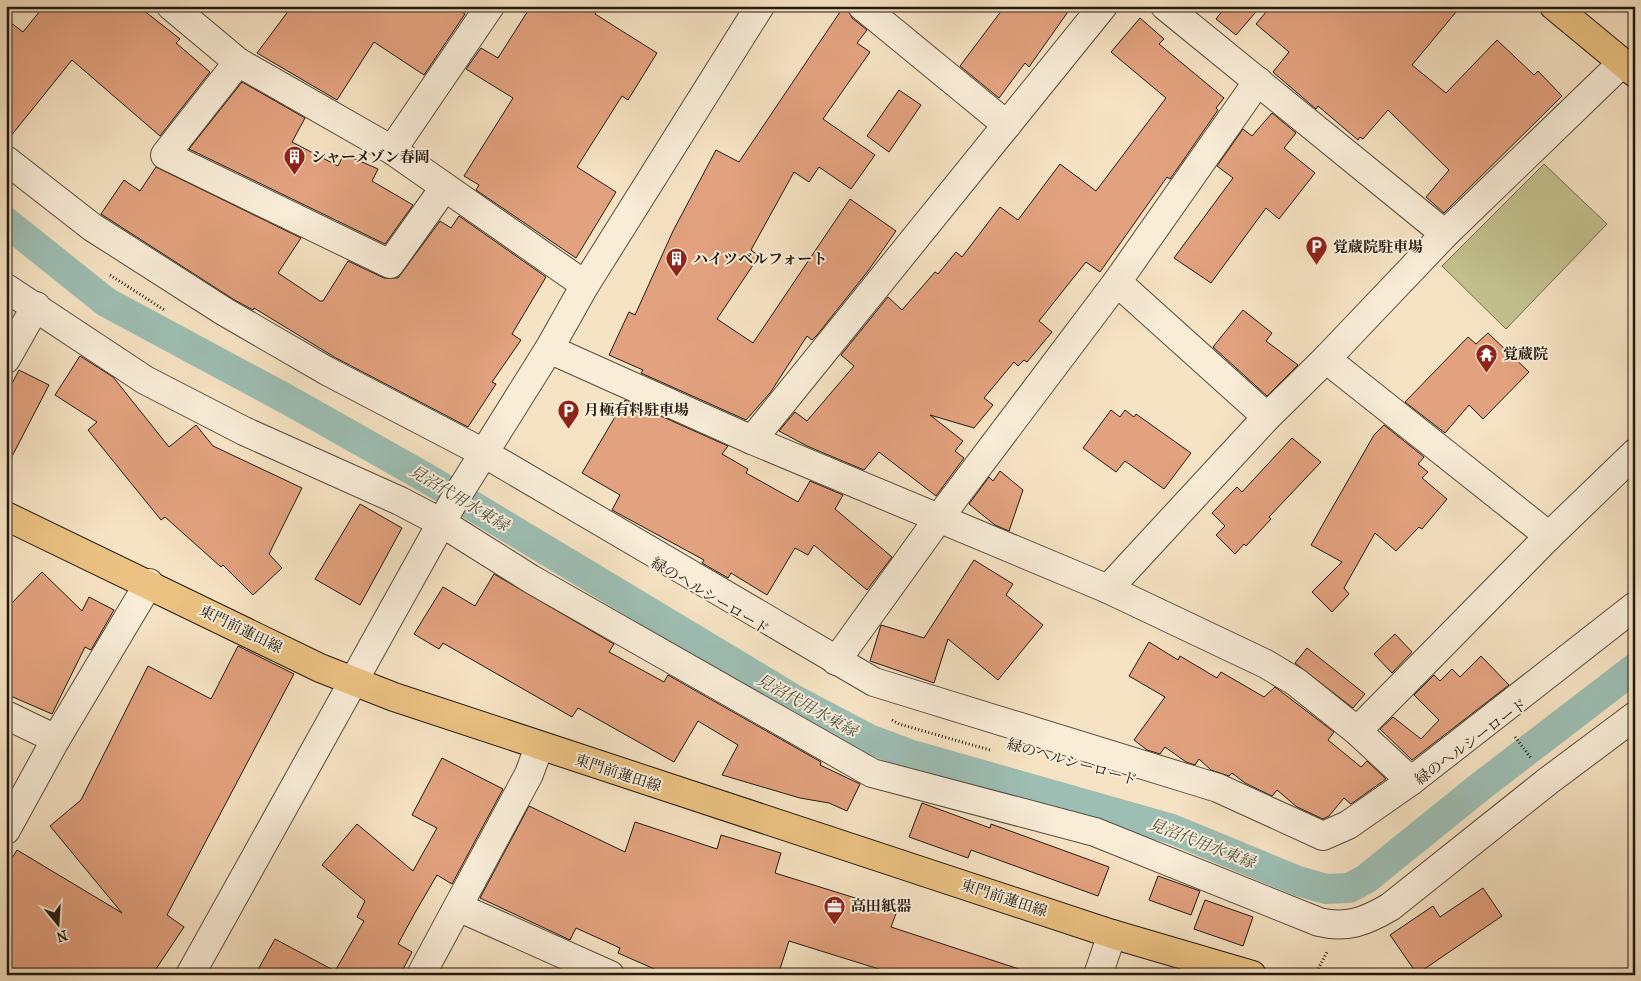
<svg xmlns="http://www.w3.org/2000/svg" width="1641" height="981" viewBox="0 0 1641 981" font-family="'IM FELL French Canon','Noto Serif JP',serif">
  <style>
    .green { fill: #c2c28f; stroke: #726e4f }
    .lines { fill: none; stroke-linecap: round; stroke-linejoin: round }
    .canal { stroke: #9dbeb3; stroke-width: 30 }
    .building { fill: #e3a27f; stroke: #22190f }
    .minor-casing { stroke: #574c3c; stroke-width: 30 }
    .major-casing { stroke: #22190f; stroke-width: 30 }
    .path { stroke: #22190f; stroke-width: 3; stroke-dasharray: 1 2.5; stroke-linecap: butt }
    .minor { stroke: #f9edd8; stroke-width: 28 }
    .major { stroke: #ebc282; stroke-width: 28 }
    .labels { text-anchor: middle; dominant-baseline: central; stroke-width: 4; stroke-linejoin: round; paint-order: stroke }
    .poi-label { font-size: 15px; font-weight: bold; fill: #22190f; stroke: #f9edd8; text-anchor: start }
    .street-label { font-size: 15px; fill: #22190f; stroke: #f9edd8 }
    .water-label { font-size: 16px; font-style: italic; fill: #4d5348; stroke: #f9edd8 }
  </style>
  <rect width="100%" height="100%" fill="#f6e3c3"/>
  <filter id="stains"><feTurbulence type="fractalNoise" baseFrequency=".004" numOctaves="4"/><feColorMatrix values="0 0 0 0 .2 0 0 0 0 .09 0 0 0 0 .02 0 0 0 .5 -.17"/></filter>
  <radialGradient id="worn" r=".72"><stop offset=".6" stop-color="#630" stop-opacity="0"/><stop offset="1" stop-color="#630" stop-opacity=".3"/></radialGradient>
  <polygon class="green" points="1544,164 1607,224 1506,329 1442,266"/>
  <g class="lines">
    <polyline class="canal" points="6,222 106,302 290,401 428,479 795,700 869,739 912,755 1172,829 1298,881 1326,889 1349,888 1366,879 1481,786 1635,668"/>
  </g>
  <g class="building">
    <polygon points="44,6 138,6 180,39 176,43 210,72 160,136 72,60 6,142 6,19 23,32"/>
    <polygon points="292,6 453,6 465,14 424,75 374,42 337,100 257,53"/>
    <polygon points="531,6 600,6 595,14 657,53 628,100 622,96 577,167 616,192 576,258 476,190 479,185 464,176 513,98 466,69 481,48 498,58"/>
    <polygon points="844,6 847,6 852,18 867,30 857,43 870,52 823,119 875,155 851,189 819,167 809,182 794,172 751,250 759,256 717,319 753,343 850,199 896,231 868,271 817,335 812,340 807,336 770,393 746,420 641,373 643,370 609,355 629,312 635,315 673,231 716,150 739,162"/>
    <polygon points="1005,6 1072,6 1029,67 1025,63 999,98 960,66"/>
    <polygon points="1226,6 1261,6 1236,35 1216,19"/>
    <polygon points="1271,6 1461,6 1412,65 1446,93 1497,40 1534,75 1538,71 1562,96 1444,213 1426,197 1449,170 1388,110 1363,139 1360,137 1358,140 1318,106 1316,109 1273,72 1289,52 1256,24"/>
    <polygon points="1140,18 1164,39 1159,44 1224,98 1216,108 1218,110 1182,162 1170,179 1167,177 1100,272 1086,262 1039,321 1052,332 1027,362 1024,360 1018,366 1014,362 984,398 993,405 974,428 930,415 963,441 955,451 964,458 936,496 879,452 864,470 807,446 779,431 795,412 807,421 854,366 841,355 888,297 902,310 935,272 938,274 956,252 962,257 1000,207 1018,220 1060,164 1096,191 1166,98 1111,52"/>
    <polygon points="242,82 305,118 292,142 338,166 344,154 378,169 372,181 413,205 385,244 189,149"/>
    <polygon points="899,90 921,105 889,152 867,136"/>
    <polygon points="1272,113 1296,133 1284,148 1315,173 1279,219 1266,208 1211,283 1174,258 1233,178 1217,166 1243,129 1252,136"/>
    <polygon points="156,167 301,238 278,273 320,301 323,301 348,261 384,278 398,278 440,221 451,228 459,216 546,277 512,334 521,340 492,382 496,384 468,427 336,358 254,308 253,310 233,299 101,214 124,180 140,191"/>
    <polygon points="1243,310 1272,333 1266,341 1298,365 1267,396 1213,347"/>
    <polygon points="1488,333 1529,372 1483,419 1469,405 1445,433 1405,402 1468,337 1476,344"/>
    <polygon points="80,356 113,377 169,447 196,425 213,446 302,488 269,554 282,568 253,595 223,565 221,567 165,517 161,520 88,430 97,422 55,395"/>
    <polygon points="19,370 49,385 6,468 6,395"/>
    <polygon points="625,400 728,446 722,454 748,469 746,473 798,502 810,481 843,495 835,509 892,557 867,590 814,545 808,555 795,548 767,595 731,573 728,578 702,563 704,560 612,510 620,495 582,473"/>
    <polygon points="1111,410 1120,417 1125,410 1134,417 1136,414 1191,453 1164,489 1125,461 1116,472 1083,448"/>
    <polygon points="1384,425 1424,457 1418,464 1428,472 1422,478 1447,499 1422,529 1419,527 1396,551 1375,533 1344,588 1349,594 1332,612 1312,592 1342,562 1311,545 1374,435"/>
    <polygon points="1292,438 1321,462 1269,517 1271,519 1246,546 1244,544 1235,554 1216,535 1225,526 1212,513 1237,487 1242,492"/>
    <polygon points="1000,471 1023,490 1009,531 995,525 969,504 989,477 993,481"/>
    <polygon points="360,504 402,528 360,605 315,579"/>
    <polygon points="974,560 1013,584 1006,595 1043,625 998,680 948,639 934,683 870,661 881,625 924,638"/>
    <polygon points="42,572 82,611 89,597 114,610 91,650 85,647 52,714 6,694 6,609"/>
    <polygon points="494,574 614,644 609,652 664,682 668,675 821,762 820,765 860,784 847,811 829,803 800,798 722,775 738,745 698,721 674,762 578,708 572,717 443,643 439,649 414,634 443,587 475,606"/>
    <polygon points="1395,634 1412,652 1392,673 1374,654"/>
    <polygon points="1149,642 1178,660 1180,656 1217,678 1221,672 1264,697 1275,687 1334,732 1328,740 1361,767 1367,761 1386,779 1351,804 1344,798 1329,816 1323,819 1297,807 1277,790 1272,796 1245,783 1232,773 1229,776 1211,770 1199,759 1195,765 1186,762 1165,747 1160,754 1147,750 1134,740 1165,697 1129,676"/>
    <polygon points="238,646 294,674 167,915 184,927 152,975 6,975 6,868 17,850 122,913 50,826 81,800 148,666 211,699"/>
    <polygon points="1307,648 1365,694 1353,708 1295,663"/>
    <polygon points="1481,656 1509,685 1412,760 1380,729 1393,717 1421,739 1439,720 1414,695 1434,675 1440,681 1452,669 1460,677"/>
    <polygon points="442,758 503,789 452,884 437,875 416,911 398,944 412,952 400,975 255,975 275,939 335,971 364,921 357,917 365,901 322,865 357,824 413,871 437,828 412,815"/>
    <polygon points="922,803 990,828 991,824 1109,867 1098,896 971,850 968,858 909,837"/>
    <polygon points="529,806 625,852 635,822 717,849 721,835 781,853 775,873 897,911 891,927 1022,970 1021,975 898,975 789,941 778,975 668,975 618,953 620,948 576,928 570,940 480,898"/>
    <polygon points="1158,876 1200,891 1191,915 1149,900"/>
    <polygon points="1483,888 1502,916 1417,974 1390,935 1433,906 1440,917"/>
    <polygon points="1205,900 1253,917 1243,946 1194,929"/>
  </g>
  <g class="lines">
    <defs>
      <g id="minor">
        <polyline points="171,6 238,62 392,150 585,285"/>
        <polyline points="862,6 1007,125"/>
        <polyline points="1165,6 1445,234"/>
        <polyline points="238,62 165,155 390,264 444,188"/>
        <polyline points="392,150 490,6"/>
        <polyline points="6,160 92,227 225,312 327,371 482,452 874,682 1218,788 1323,836 1348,825 1411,781 1635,606"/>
        <polyline points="1117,282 1267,417"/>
        <path d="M6,288L145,380L244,431L400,501L442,523L531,579L872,773L1095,832L1319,922C1347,929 1366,921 1390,907L1548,781L1635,716"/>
        <polyline points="549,349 752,440 1108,589 1266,664 1296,682 1357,731 1411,781"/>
        <polyline points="6,359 36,306"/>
        <polyline points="1326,359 1549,536"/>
        <polyline points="752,440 1103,6"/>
        <polyline points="1108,589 1267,417 1326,359 1445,234 1622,63"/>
        <polyline points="836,661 939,518 1117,282 1258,81"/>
        <polyline points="6,715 56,739"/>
        <polyline points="1357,731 1549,536 1635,453"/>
        <polyline points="6,830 56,739 149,583"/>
        <polyline points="458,907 610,975"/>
        <polyline points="190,975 452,504 549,349 585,285 760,6"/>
        <polyline points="421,975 529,774 539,747"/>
        <polyline points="1098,975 1112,934"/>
      </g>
      <g id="major">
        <polyline points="1554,6 1635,73"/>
        <polyline points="6,516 320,668 394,697 1112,934 1252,975"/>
      </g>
    </defs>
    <use href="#minor" class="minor-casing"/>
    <use href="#major" class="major-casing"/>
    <g class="path">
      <polyline points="110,275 166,311"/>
      <polyline points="892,720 899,724 990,750"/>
      <polyline points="1515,737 1531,758"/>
      <polyline points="1315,975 1327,952"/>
    </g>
    <use href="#minor" class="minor"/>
    <use href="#major" class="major"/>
  </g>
  <defs>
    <symbol id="building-pin" viewBox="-11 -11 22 30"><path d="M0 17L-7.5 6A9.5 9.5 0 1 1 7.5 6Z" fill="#8f2418" stroke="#f9edd8"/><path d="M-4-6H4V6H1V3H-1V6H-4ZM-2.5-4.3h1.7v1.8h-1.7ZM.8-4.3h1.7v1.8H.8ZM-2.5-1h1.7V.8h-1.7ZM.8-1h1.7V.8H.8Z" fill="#fff"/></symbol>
    <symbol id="parking-pin" viewBox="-11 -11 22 30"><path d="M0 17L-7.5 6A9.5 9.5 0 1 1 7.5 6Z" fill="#8f2418" stroke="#f9edd8"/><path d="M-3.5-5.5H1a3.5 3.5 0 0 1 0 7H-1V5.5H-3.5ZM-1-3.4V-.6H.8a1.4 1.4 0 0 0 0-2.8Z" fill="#fff"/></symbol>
    <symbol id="temple-pin" viewBox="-11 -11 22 30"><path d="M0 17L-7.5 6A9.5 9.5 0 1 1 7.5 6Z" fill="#8f2418" stroke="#f9edd8"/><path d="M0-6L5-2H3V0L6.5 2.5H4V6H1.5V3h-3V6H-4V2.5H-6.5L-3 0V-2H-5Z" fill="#fff"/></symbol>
    <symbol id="office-pin" viewBox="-11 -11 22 30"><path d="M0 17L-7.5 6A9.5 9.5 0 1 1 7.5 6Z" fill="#8f2418" stroke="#f9edd8"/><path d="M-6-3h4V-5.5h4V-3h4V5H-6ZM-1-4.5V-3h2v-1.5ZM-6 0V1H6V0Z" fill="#fff"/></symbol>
  </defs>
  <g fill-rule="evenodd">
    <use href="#building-pin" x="282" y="144" width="25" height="34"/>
    <use href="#parking-pin" x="1304" y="234" width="25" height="34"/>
    <use href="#building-pin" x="664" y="246" width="25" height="34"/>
    <use href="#temple-pin" x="1474" y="342" width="25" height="34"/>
    <use href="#parking-pin" x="556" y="398" width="25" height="34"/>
    <use href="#office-pin" x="822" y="894" width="25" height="34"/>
  </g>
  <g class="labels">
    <g class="poi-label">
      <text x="311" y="157">シャーメゾン春岡</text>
      <text x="1333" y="247">覚蔵院駐車場</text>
      <text x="693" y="259">ハイツベルフォート</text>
      <text x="1503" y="354">覚蔵院</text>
      <text x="584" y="410">月極有料駐車場</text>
      <text x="851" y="906">高田紙器</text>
    </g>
    <g class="street-label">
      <text transform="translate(710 596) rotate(31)">緑のヘルシーロード</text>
      <text transform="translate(241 629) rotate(26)">東門前蓮田線</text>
      <text transform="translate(1471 742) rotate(-36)">緑のヘルシーロード</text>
      <text transform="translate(1072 762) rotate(16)">緑のヘルシーロード</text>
      <text transform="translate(618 773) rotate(18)">東門前蓮田線</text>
      <text transform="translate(1004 898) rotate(18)">東門前蓮田線</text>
    </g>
    <g class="water-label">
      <text transform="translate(459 498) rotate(31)">見沼代用水東縁</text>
      <text transform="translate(807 705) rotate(29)">見沼代用水東縁</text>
      <text transform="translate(1202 843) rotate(21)">見沼代用水東縁</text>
    </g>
  </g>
  <rect width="1641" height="981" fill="none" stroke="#f6e3c3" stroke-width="25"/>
  <rect x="8" y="8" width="1626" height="966" fill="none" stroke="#22190f" stroke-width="2.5"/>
  <rect x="12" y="12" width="1616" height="956" fill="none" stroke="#22190f"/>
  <g transform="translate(58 924) rotate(162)" stroke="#f9edd8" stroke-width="4" paint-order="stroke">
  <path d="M0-4L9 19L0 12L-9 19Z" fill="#22190f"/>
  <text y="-8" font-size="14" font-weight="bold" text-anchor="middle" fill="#22190f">N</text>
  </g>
  <rect width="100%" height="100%" filter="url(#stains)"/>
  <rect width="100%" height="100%" fill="url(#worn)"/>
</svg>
